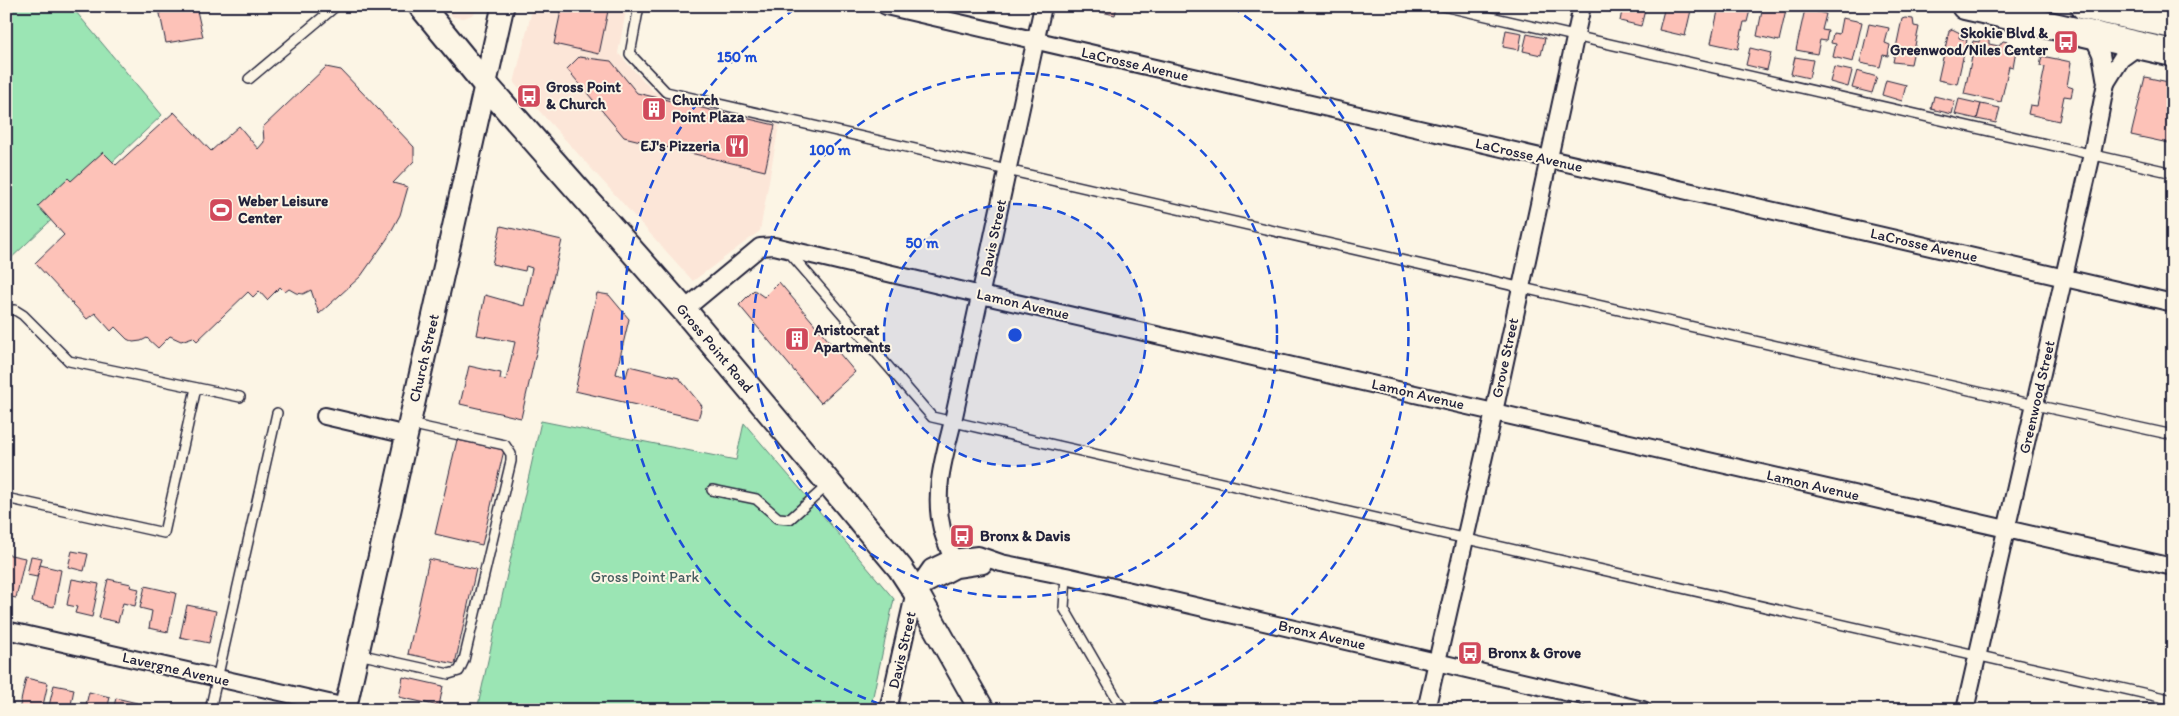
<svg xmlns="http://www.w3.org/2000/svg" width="2179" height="716" viewBox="0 0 2179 716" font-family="Itim,sans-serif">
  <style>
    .built { fill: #fce6d8 }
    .green { fill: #9be5b4; stroke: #5e8478 }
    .building { fill: #fdc2b8; stroke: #22223b }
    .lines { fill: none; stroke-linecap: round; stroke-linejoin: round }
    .service-casing { stroke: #22223b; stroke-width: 12 }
    .minor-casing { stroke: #22223b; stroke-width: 20 }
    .tertiary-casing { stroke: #22223b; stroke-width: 25 }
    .secondary-casing { stroke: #22223b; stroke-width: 28 }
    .primary-casing { stroke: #22223b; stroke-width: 30 }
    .service { stroke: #fcf5e5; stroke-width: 9 }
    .minor { stroke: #fcf5e5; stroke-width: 16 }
    .tertiary { stroke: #fcf5e5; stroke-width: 21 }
    .secondary { stroke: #fcf5e5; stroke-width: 24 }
    .primary { stroke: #fcf5e5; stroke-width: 26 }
    .ring { fill: none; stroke: #1d4ed8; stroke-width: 2.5; stroke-dasharray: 9 6 }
    .labels { text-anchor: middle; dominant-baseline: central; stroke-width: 4; stroke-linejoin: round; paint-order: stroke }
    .poi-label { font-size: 15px; font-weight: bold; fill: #22223b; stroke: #fcf5e5; text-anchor: start }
    .street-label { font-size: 15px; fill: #22223b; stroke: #fcf5e5 }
    .park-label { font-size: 15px; fill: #465c5f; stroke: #fcf5e5 }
    .centre { fill: #1d4ed8; stroke: #fcf5e5; stroke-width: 2.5 }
    .ring-label { font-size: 15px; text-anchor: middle; font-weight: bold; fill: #1d4ed8; stroke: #fcf5e5; stroke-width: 4; stroke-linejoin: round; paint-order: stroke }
  </style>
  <rect width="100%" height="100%" fill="#fcf5e5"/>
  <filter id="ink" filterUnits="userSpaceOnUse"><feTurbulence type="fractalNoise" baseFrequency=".02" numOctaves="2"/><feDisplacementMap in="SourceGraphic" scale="10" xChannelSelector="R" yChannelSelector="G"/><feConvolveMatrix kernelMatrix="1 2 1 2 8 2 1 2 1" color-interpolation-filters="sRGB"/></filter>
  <g filter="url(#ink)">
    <g class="built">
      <polygon points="444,6 479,6 474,14 464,18 453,17"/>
      <polygon points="533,6 627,6 618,53 653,91 779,125 760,231 693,281 514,83"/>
    </g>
    <g class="green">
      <polygon points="6,6 71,6 162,115 6,263"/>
      <polygon points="541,421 736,460 744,423 894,599 870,710 477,710"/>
    </g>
    <g class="building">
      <polygon points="156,6 196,6 203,37 166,43 159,9"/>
      <polygon points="562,6 609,6 599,54 554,44"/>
      <polygon points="1088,6 1117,6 1115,15 1088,9"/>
      <polygon points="1623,6 1646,6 1641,26 1620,21"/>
      <polygon points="1665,6 1692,6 1685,36 1659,30"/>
      <polygon points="1723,6 1751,6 1747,22 1744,22 1738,49 1711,43 1718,11 1722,11"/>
      <polygon points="1763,6 1787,6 1779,41 1757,36"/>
      <polygon points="1805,9 1826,14 1822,30 1828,31 1826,41 1820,40 1817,54 1796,50"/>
      <polygon points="1842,18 1862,22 1853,62 1833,57 1836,44 1831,43 1833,33 1839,34"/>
      <polygon points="1905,18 1913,19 1914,26 1919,27 1911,64 1893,62 1902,19"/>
      <polygon points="1869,24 1889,28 1885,43 1890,45 1888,56 1883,55 1880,67 1860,63"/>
      <polygon points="1952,29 1960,33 1959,38 1967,40 1957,84 1938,80 1949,31"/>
      <polygon points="1506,30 1522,33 1519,50 1503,47"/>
      <polygon points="1527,34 1545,38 1541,55 1523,51"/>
      <polygon points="1980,37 1989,38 1989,44 1999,46 2003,41 2008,42 2011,45 2010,49 2016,50 2013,67 2009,66 2001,102 1964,94 1972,57 1970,57 1973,41 1979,42"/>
      <polygon points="1750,48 1771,53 1767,70 1746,65"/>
      <polygon points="2042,56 2071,62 2067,86 2073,88 2071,97 2064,96 2059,121 2028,114 2030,105 2037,106 2045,67 2040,66"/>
      <polygon points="579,57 611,61 637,93 775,125 765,171 624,137 567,69"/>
      <polygon points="1795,57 1813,60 1809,78 1791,74"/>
      <polygon points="326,67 341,70 414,147 414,161 393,183 408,187 400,215 387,239 361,276 319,314 311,290 303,294 296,293 289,289 285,292 280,287 267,300 259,291 253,297 248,292 197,341 193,337 181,341 170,336 158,348 147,338 141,341 133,342 127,339 115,327 111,331 95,313 87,319 35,263 64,235 38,206 68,178 71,181 103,152 116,165 174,112 211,151 239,126 258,149 264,142 263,127"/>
      <polygon points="1834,67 1852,71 1848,87 1830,82"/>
      <polygon points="1857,71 1877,77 1872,93 1852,88"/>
      <polygon points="2145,77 2173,83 2173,144 2131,135"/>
      <polygon points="1886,80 1906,85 1902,101 1882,95"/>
      <polygon points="1934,96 1955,101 1952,114 1931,109"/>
      <polygon points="1959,99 1981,104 1977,119 1955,114"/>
      <polygon points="1981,104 2000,108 1996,123 1977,119"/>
      <polygon points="501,226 562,240 521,418 460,404 469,366 501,373 500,379 506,380 515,342 477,335 485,295 524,306 532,268 526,266 525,271 492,264"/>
      <polygon points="779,282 855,372 821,403 739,305 754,290 764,297"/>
      <polygon points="597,293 609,295 629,319 616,374 626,377 629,366 679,378 702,406 698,419 575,391"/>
      <polygon points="457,440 504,450 482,545 435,534"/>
      <polygon points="72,551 88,554 84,571 68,567"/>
      <polygon points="6,554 25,558 16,598 6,596"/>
      <polygon points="31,556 42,558 37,577 27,575"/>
      <polygon points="429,559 476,569 455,664 408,654"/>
      <polygon points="40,565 61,570 54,607 32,602"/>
      <polygon points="72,579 99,584 92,617 75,613 77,607 67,605"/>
      <polygon points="108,579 131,584 130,587 139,589 135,606 123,603 118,622 99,618"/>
      <polygon points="145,586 176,593 168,632 149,628 152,611 140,608"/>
      <polygon points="187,605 216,611 209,643 180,637"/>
      <polygon points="6,674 12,675 6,701"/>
      <polygon points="403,677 443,686 439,706 399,697"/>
      <polygon points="26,678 48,683 42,710 19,710"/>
      <polygon points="54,685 74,689 70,710 48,710"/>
      <polygon points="89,692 110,697 107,710 81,710 85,709"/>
      <polygon points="116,698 137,703 135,710 113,710"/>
    </g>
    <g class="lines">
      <defs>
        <g id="service">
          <polyline points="639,6 630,54 666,92 2035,405 2173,435"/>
          <polyline points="1443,6 2173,173"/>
          <polyline points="249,79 336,6"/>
          <polyline points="788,251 932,417 2173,700"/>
          <polyline points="6,310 15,310 23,315 69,361 240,397"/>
          <polyline points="712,490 756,499 778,518 790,519 829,484"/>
          <polyline points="6,498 164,533 196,388"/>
          <polyline points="1066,576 1064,608 1123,710"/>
          <polyline points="358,654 449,674 459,671 464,660 511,461 511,454 505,445 409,424"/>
          <polyline points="210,710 277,413"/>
        </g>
        <g id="minor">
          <polyline points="886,6 2173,303"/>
          <polyline points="2106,83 2121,59 2139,46"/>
          <polyline points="684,310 760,247 774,246 981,295 2173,567"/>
          <polyline points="325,416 407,435"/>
          <path d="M952,558C949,548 944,538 942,529C933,492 944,457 953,421L1043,6"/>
          <polyline points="918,589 956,569 983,565"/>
          <polyline points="6,630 346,707"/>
          <polyline points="888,710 915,591 931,568 952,558 978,555 1001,563 1066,576 1643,710"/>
          <polyline points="1426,710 1494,412 1582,6"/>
          <polyline points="1965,710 2092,154 2106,83 2101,54 2093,36"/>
        </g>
        <polyline id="tertiary" points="345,710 503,6"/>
        <g id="secondary">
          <polyline points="421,6 485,84 684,310 900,568 915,591 982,710"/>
          <polyline points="2164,6 2173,14"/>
        </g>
        <g id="primary">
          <polyline points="1965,6 2173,53"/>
          <polyline points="2084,6 2173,25"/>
        </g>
      </defs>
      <use href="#service" class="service-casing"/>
      <use href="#minor" class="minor-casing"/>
      <use href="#tertiary" class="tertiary-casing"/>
      <use href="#secondary" class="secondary-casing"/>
      <use href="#primary" class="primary-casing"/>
      <use href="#service" class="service"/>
      <use href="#minor" class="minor"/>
      <use href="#tertiary" class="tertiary"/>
      <use href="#secondary" class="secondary"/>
      <use href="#primary" class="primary"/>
    </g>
  </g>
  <circle cx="1015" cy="335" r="131" fill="#1d4ed8" fill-opacity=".12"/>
  <g class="ring">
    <circle cx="1015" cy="335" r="131"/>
    <circle cx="1015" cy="335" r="262"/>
    <path d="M894 709A393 393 0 0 1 798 7M1232 7A393 393 0 0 1 1136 709"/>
  </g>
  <defs>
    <symbol id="bus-square" viewBox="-11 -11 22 22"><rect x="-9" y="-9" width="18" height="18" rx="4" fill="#d1495b" stroke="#fcf5e5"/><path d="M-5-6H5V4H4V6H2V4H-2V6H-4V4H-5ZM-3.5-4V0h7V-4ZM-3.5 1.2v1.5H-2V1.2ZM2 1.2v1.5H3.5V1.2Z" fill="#fff"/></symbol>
    <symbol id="building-square" viewBox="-11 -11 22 22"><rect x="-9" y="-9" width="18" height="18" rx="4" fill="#d1495b" stroke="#fcf5e5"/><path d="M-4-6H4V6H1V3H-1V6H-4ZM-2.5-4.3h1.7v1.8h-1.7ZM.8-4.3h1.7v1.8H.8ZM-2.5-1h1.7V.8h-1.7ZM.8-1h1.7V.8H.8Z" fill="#fff"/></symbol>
    <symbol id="restaurant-square" viewBox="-11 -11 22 22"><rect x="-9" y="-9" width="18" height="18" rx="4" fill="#d1495b" stroke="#fcf5e5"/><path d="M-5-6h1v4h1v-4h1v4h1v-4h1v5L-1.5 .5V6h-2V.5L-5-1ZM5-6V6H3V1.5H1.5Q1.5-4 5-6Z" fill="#fff"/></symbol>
    <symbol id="stadium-square" viewBox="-11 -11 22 22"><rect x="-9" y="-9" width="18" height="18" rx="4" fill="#d1495b" stroke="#fcf5e5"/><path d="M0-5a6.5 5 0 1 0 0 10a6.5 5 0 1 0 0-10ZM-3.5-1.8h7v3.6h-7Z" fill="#fff"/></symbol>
  </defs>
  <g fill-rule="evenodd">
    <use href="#bus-square" x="2052" y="28" width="28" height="28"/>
    <use href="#bus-square" x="515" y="82" width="28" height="28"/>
    <use href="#building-square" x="640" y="95" width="28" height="28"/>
    <use href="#restaurant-square" x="723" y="132" width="28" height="28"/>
    <use href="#stadium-square" x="207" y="196" width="28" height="28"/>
    <use href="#building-square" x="783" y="325" width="28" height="28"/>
    <use href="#bus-square" x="948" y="522" width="28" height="28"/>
    <use href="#bus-square" x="1456" y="639" width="28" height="28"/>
  </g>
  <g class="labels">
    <g class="poi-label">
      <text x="2048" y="33" text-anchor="end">Skokie Blvd &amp;<tspan x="2048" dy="17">Greenwood/Niles Center</tspan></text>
      <text x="546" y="87">Gross Point<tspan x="546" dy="17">&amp; Church</tspan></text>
      <text x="672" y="100">Church<tspan x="672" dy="17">Point Plaza</tspan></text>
      <text x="720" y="146" text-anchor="end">EJ's Pizzeria</text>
      <text x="238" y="201">Weber Leisure<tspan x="238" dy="17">Center</tspan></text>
      <text x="814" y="330">Aristocrat<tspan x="814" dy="17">Apartments</tspan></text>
      <text x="980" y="536">Bronx &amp; Davis</text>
      <text x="1488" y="653">Bronx &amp; Grove</text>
    </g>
    <g class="street-label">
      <text transform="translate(1135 64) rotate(13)">LaCrosse Avenue</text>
      <text transform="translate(1529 155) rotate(13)">LaCrosse Avenue</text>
      <text transform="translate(993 238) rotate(-78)">Davis Street</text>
      <text transform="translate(1924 245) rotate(13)">LaCrosse Avenue</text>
      <text transform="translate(1023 304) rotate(13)">Lamon Avenue</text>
      <text transform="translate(715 348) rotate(50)">Gross Point Road</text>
      <text transform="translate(424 358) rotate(-77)">Church Street</text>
      <text transform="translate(1505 358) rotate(-78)">Grove Street</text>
      <text transform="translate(1418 394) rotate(13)">Lamon Avenue</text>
      <text transform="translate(2037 397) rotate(-77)">Greenwood Street</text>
      <text transform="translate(1813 485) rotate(13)">Lamon Avenue</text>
      <text transform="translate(1322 635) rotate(13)">Bronx Avenue</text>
      <text transform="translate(902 650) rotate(-77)">Davis Street</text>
      <text transform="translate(176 669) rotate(13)">Lavergne Avenue</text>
    </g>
    <g class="park-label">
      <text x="645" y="577">Gross Point Park</text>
    </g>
  </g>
  <circle cx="1015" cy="335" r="8" class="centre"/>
  <g class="ring-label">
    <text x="737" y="62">150 m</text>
    <text x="830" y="155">100 m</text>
    <text x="922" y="248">50 m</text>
  </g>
  <rect width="2179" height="716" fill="none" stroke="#fcf5e5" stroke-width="25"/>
  <rect x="12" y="12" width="2154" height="691" fill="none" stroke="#22223b" stroke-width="2" filter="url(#ink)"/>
</svg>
